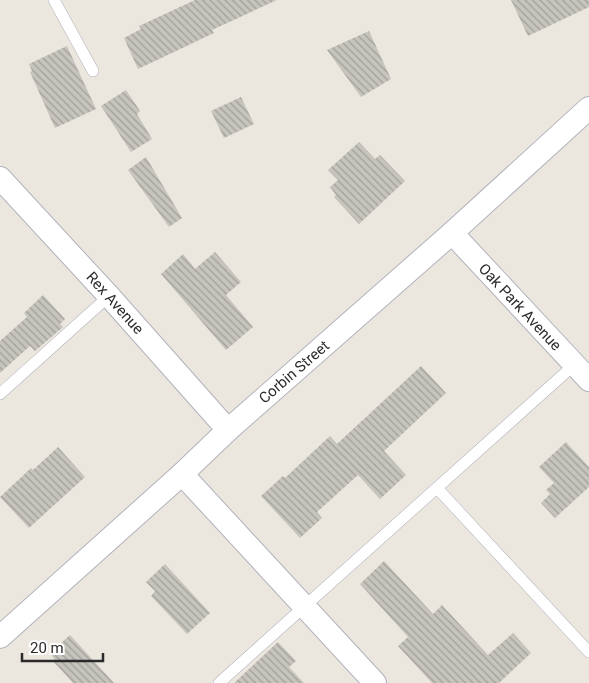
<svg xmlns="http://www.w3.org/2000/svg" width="589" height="683" viewBox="0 0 589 683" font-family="Roboto,sans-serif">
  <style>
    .building { fill: url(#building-back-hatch) }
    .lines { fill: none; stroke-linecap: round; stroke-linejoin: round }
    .lane-casing { stroke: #b1b2bc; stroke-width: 12 }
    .street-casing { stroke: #b1b2bc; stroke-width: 24 }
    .lane { stroke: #fff; stroke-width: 11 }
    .street { stroke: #fff; stroke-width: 22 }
    .labels { text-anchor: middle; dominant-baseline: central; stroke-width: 4; stroke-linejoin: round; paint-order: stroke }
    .street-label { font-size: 15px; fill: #2a2a2a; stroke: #fff }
  </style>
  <defs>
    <pattern id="building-back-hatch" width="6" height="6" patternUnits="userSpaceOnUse" patternTransform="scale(1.25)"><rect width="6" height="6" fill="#c6c4bd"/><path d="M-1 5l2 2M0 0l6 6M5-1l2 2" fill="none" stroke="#a19f9a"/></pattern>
  </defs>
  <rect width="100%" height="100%" fill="#ebe7de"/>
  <g class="building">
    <polygon points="195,0 277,0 212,30 214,33 138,69 124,38 141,29 139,26"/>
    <polygon points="511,0 589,0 589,7 528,36"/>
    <polygon points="369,31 391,79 361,97 327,50"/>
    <polygon points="67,46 96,109 55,128 30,72 32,71 29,64"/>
    <polygon points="126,90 140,111 137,114 152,139 131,152 101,106"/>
    <polygon points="241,97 254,124 224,138 211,111"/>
    <polygon points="359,142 375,159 380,155 405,181 359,224 334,197 336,195 330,187 338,180 328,170"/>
    <polygon points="146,157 182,218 169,227 128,170"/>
    <polygon points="215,252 241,282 226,295 253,327 226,350 161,274 183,254 195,269"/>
    <polygon points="43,295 65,319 60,324 63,327 35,351 30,346 0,373 0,341 27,317 24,313"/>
    <polygon points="421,366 446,393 384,451 406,475 380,499 358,475 317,512 322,518 300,538 261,496 283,476 285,478 330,436 337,444"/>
    <polygon points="566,442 589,467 589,487 555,518 541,503 550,494 546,490 554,483 539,467"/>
    <polygon points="58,447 85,477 29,528 0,497 31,468 33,470"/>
    <polygon points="384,561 433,614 442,605 488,655 513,633 531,653 499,683 432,683 398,646 408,637 360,584"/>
    <polygon points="165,564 210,613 187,634 151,596 155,591 146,582"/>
    <polygon points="70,635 114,683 73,683 53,661 55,660 50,653"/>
    <polygon points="278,642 296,661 289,667 304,683 234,683"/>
  </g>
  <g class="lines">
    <defs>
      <g id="lane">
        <polyline points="54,0 93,71"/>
        <polyline points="0,394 109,296"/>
        <polyline points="437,488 589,652"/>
        <polyline points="219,683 574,365"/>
      </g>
      <g id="street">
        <polyline points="0,178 109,296 228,430"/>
        <polyline points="452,233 589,380"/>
        <polyline points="182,474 375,683"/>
        <polyline points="0,637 182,474 228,430 452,233 589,108"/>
      </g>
    </defs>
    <use href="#lane" class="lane-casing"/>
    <use href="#street" class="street-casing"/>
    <use href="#lane" class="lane"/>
    <use href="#street" class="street"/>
  </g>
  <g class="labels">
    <g class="street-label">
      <text transform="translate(115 303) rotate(48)">Rex Avenue</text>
      <text transform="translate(520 307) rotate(47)">Oak Park Avenue</text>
      <text transform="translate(294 372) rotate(-41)">Corbin Street</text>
    </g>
  </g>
  <path d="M22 653v8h81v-8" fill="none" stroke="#2a2a2a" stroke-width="2.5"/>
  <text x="30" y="653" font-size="15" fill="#2a2a2a" stroke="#ffffff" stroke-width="4" paint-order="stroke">20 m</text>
</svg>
